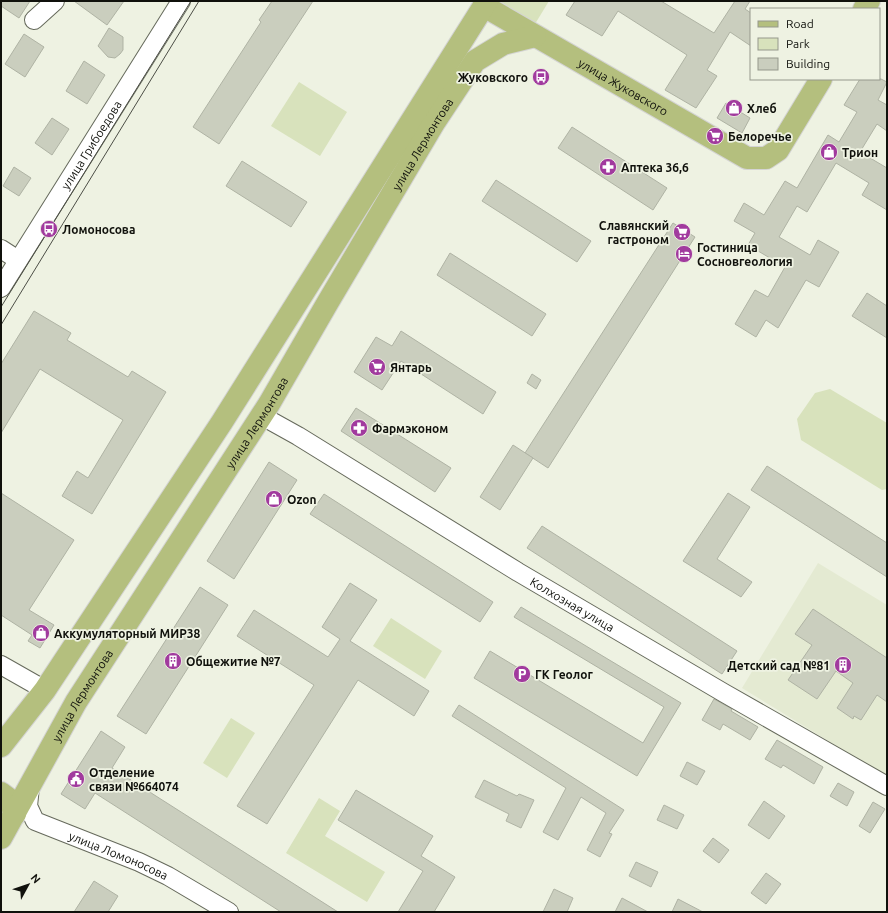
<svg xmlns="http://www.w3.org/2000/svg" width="888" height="913" viewBox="0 0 888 913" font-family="Ubuntu,sans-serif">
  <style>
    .built { fill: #e4ead2 }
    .green { fill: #d8e2bc }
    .building { fill: #cacebe; stroke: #afb3a4 }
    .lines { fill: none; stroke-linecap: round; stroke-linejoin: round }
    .minor-casing { stroke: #666a5c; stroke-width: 20 }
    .major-casing { stroke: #d4d4d3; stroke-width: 24 }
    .minor { stroke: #fff; stroke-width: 18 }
    .major { stroke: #b4bf7e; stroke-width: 22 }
    .tram { stroke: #4c4e46; stroke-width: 1 }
    .labels { text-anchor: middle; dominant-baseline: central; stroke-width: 3.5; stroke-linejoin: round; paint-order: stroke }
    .poi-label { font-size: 12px; font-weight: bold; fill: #10110c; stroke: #eef2e2; text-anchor: start }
    .street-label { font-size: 12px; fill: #10110c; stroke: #eef2e2 }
  </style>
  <rect width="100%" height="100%" fill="#eef2e2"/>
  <polygon class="built" points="818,563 887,605 887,777 742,688"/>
  <g class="green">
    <polygon points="502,1 549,1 535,24 501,2"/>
    <polygon points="299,82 347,112 320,156 271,126"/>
    <polygon points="830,389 887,423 887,489 882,490 801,440 797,419 815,393"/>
    <polygon points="391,618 442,651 425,679 373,646"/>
    <polygon points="231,718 255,733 227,778 203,763"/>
    <polygon points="319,798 340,811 325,836 385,872 367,902 286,853"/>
  </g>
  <g class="building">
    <polygon points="1,1 30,1 19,18 1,6"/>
    <polygon points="74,1 124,1 107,25"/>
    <polygon points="272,1 313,1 219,144 193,127 261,22 259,20"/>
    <polygon points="575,1 661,1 714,33 735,1 750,1 745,9 751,13 751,46 730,32 707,70 717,76 696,108 665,90 687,55 618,11 602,36 566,15"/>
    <polygon points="109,28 123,37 123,50 120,54 115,58 108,57 98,46"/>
    <polygon points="24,34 44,47 25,77 5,64"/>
    <polygon points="84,61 105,75 87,104 66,91"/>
    <polygon points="860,79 881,79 887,82 878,100 887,105 887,131 877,124 860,152 887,168 887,210 862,195 869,183 836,163 807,212 797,206 779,237 810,255 818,240 839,252 819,287 806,280 778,328 766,320 756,337 735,324 755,290 768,297 785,267 748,245 755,233 734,221 744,203 764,215 785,181 797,188 828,135 839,142 857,112 844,105"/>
    <polygon points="726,103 750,118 742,133 717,118"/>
    <polygon points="52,118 69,129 52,155 35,143"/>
    <polygon points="572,127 667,188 653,210 558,148"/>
    <polygon points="242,161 307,202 291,227 226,186"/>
    <polygon points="14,167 31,178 19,196 3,186"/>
    <polygon points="496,180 591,241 577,262 482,201"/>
    <polygon points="673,223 695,237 548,468 525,453"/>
    <polygon points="450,253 546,314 532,336 437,275"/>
    <polygon points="867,293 887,306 887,338 852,316"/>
    <polygon points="34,311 71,333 67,340 128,377 132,371 166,392 92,514 62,496 77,471 88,478 123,420 40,369 1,433 1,364"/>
    <polygon points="401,331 496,392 483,414 401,361 382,390 354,372 376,337 392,346"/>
    <polygon points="532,374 541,380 536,389 527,383"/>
    <polygon points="356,408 451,468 435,492 341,431"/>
    <polygon points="513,445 533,458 500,510 480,497"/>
    <polygon points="269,462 297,480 234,579 207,561"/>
    <polygon points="767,466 887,543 887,577 751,490"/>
    <polygon points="1,493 74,540 29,610 54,625 40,648 28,641 32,635 1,615"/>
    <polygon points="728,493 750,507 717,559 752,582 741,597 683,561"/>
    <polygon points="324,494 493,602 480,622 310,514"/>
    <polygon points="542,526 737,651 722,674 527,548"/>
    <polygon points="350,583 377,600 350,641 429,691 414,716 358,680 267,824 237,806 314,685 237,636 254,610 328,657 340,639 322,627"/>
    <polygon points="200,587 228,605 146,734 117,716"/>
    <polygon points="521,607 681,703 637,776 474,678 490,651 643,743 664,707 514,617"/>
    <polygon points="813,609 887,658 887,702 877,695 861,720 854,716 853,719 837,708 853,683 836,671 817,699 788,680 812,645 795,634"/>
    <polygon points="714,699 732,709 731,711 758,727 750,740 723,724 720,730 702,720"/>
    <polygon points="459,705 624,810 609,833 612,834 600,857 587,850 606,813 581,797 558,840 543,832 566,788 452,716"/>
    <polygon points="101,731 125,747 112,768 338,912 281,912 95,793 85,809 61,794"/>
    <polygon points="777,740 823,767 814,784 783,765 781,768 765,759"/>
    <polygon points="687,762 705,771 697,785 680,776"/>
    <polygon points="484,780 517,796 519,794 534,800 521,828 506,821 509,814 475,797"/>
    <polygon points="838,783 854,792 847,806 830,796"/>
    <polygon points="356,790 433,836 421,856 455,877 434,912 398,912 423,871 338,820"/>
    <polygon points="764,801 785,816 769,839 748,825"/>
    <polygon points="873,802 885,809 870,833 859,826"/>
    <polygon points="664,805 684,815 677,829 657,820"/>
    <polygon points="713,838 729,850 719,863 703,851"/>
    <polygon points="636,862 658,872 651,887 629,876"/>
    <polygon points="766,873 781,884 766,904 751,893"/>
    <polygon points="94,881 118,896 108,912 74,912"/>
    <polygon points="554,889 573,898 567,912 543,912"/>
    <polygon points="622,898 648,912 615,912"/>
    <polygon points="678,899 703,912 672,912"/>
  </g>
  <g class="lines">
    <defs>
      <g id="minor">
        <polyline points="34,20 55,1"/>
        <polyline points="1,249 18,260"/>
        <path id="s1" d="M1,288L181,1"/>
        <path id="s2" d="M262,416L298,436L518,572L724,693L887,786"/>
        <polyline points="1,665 45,690"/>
        <path id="s3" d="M30,787L28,806L35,821L139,862L168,876L229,912"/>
      </g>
      <g id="major">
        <path id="s4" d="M484,6L747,158H766L778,150L821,79"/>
        <polyline points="864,9 869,1"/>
        <polyline points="1,746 45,690 222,422 487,1"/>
        <polyline points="1,793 9,799 15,814"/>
        <path id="s5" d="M1,838L76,702L269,404L328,302L434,123L475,61L503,44L535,36"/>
      </g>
    </defs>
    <use href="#minor" class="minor-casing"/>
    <use href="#major" class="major-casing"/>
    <use href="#minor" class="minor"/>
    <use href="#major" class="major"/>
    <g class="tram">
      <polyline points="1,307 191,1"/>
      <polyline points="1,325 199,1"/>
    </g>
  </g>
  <defs>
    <symbol id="bus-disc" viewBox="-11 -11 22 22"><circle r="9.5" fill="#a13a9e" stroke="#eef2e2"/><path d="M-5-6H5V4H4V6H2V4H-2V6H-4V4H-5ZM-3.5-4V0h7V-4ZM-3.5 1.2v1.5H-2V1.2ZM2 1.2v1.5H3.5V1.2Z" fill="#fff"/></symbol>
    <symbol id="shop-disc" viewBox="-11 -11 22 22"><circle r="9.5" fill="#a13a9e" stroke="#eef2e2"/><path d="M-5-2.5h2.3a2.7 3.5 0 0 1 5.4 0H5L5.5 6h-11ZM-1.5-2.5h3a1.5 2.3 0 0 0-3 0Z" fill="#fff"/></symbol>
    <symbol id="supermarket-disc" viewBox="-11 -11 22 22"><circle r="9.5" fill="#a13a9e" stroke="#eef2e2"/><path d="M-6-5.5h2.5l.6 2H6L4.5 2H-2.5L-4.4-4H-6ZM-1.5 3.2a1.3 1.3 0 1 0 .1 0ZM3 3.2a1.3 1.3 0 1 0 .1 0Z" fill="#fff"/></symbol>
    <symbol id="pharmacy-disc" viewBox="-11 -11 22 22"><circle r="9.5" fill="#a13a9e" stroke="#eef2e2"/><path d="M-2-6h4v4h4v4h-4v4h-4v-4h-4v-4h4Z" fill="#fff"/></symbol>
    <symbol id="hotel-disc" viewBox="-11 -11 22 22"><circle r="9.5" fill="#a13a9e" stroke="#eef2e2"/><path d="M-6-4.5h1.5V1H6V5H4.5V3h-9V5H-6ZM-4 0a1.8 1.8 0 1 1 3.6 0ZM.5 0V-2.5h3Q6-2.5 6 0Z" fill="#fff"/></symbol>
    <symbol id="building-disc" viewBox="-11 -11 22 22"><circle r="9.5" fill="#a13a9e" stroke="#eef2e2"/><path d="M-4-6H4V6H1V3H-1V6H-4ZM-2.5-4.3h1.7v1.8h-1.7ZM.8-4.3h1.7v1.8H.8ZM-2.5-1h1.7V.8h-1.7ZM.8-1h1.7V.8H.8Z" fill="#fff"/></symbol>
    <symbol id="parking-disc" viewBox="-11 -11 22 22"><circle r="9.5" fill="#a13a9e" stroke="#eef2e2"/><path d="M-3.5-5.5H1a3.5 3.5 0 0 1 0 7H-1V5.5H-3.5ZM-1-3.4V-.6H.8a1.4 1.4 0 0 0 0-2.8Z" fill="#fff"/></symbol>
    <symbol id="civic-disc" viewBox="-11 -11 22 22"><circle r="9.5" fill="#a13a9e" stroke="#eef2e2"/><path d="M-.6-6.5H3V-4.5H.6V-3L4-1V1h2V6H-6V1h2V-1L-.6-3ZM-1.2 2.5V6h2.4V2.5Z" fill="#fff"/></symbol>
  </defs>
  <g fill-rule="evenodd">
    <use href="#bus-disc" x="531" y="67" width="20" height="20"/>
    <use href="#shop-disc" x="724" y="98" width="20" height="20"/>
    <use href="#supermarket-disc" x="705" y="126" width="20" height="20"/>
    <use href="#shop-disc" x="819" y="142" width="20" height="20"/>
    <use href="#pharmacy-disc" x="598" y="157" width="20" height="20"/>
    <use href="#bus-disc" x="39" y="219" width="20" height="20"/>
    <use href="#supermarket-disc" x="672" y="222" width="20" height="20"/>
    <use href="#hotel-disc" x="674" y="244" width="20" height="20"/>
    <use href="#supermarket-disc" x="367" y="357" width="20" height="20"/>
    <use href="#pharmacy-disc" x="349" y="418" width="20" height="20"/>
    <use href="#shop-disc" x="264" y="489" width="20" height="20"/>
    <use href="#shop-disc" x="31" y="623" width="20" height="20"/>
    <use href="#building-disc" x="163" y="651" width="20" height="20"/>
    <use href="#building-disc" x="833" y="655" width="20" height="20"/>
    <use href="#parking-disc" x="512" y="664" width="20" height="20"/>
    <use href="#civic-disc" x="66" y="769" width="20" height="20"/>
  </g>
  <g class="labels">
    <g class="poi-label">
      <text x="528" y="77" text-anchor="end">Жуковского</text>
      <text x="747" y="108">Хлеб</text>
      <text x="728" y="136">Белоречье</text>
      <text x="842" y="152">Трион</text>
      <text x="621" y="167">Аптека 36,6</text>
      <text x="669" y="225" text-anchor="end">Славянский<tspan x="669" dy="14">гастроном</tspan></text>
      <text x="62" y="229">Ломоносова</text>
      <text x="697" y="247">Гостиница<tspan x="697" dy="14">Сосновгеология</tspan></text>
      <text x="390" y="367">Янтарь</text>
      <text x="372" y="428">Фармэконом</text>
      <text x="287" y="499">Ozon</text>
      <text x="54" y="633">Аккумуляторный МИР38</text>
      <text x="186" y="661">Общежитие №7</text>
      <text x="830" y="665" text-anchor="end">Детский сад №81</text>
      <text x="535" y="674">ГК Геолог</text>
      <text x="89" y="772">Отделение<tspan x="89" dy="14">связи №664074</tspan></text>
    </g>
    <g class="street-label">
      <text stroke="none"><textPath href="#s4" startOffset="161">улица Жуковского</textPath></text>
      <text stroke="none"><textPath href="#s1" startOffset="169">улица Грибоедова</textPath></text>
      <text stroke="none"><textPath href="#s5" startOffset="812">улица Лермонтова</textPath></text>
      <text stroke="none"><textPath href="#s5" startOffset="488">улица Лермонтова</textPath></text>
      <text stroke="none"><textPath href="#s2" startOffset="363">Колхозная улица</textPath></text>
      <text stroke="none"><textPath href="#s5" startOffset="164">улица Лермонтова</textPath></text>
      <text stroke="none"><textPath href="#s3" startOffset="126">улица Ломоносова</textPath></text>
    </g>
  </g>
  <rect width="888" height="913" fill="none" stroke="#10110c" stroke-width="4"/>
  <rect x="750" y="8" width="130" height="72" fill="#eef2e2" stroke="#95988c"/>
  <rect x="758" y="21" width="20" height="6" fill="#b4bf7e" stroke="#95988c"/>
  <text x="786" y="28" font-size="12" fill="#10110c">Road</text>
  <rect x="758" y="38" width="20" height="12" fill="#d8e2bc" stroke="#95988c"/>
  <text x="786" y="48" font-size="12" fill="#10110c">Park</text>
  <rect x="758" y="58" width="20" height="12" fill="#cacebe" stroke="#95988c"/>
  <text x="786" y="68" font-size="12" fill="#10110c">Building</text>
  <g transform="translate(28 885) rotate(50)" stroke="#eef2e2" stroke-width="3" paint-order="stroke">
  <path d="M0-3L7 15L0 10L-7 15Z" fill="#10110c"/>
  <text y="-6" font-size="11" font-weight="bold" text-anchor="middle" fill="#10110c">N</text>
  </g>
</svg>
